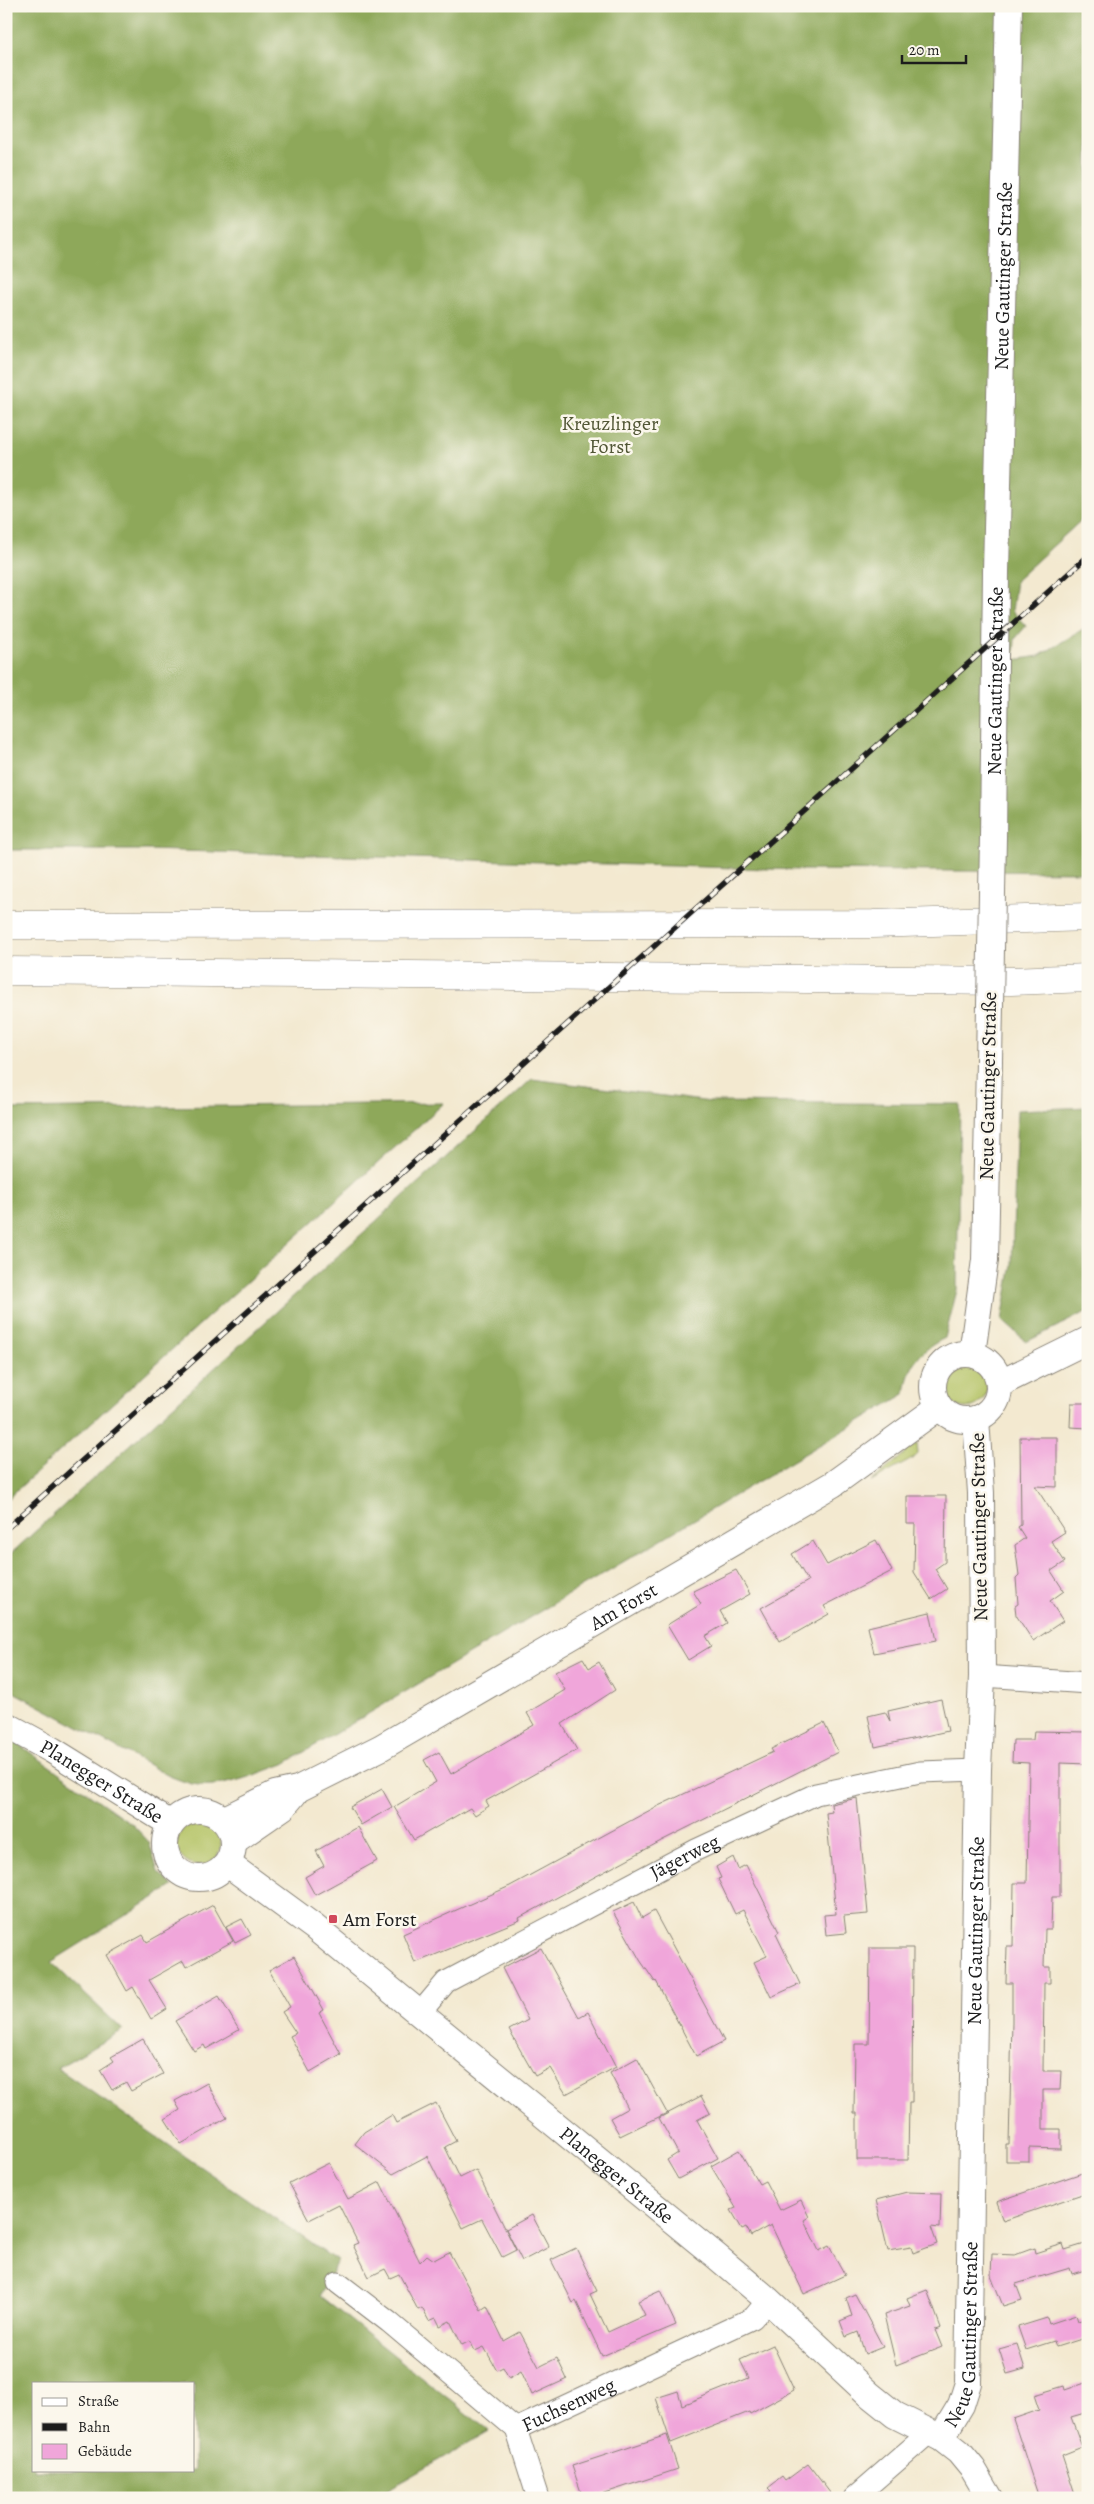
<svg xmlns="http://www.w3.org/2000/svg" width="1094" height="2504" viewBox="0 0 1094 2504" font-family="Alegreya,serif">
  <style>
    .green { fill: #b3c264; stroke: #686f40 }
    .forest { fill: #8ea85a; stroke: #55623b; fill-rule: evenodd }
    .building { fill: #f0a6da }
    .lines { fill: none; stroke-linecap: round; stroke-linejoin: round }
    .minor-casing { stroke: #888276; stroke-width: 23 }
    .tertiary-casing { stroke: #888276; stroke-width: 28 }
    .motorway-casing { stroke: #888276; stroke-width: 29 }
    .minor { stroke: #fff; stroke-width: 21 }
    .tertiary { stroke: #fff; stroke-width: 26 }
    .motorway { stroke: #fff; stroke-width: 28 }
    .rail-casing { stroke: #1c1c1c; stroke-width: 5.5 }
    .rail { stroke: #fbf7ec; stroke-width: 4; stroke-dasharray: 11; stroke-linecap: butt }
    .tertiary-bridge-casing { stroke: #888276; stroke-width: 28; stroke-linecap: butt }
    .tertiary-bridge { stroke: #fff; stroke-width: 26 }
    .poi-dot { fill: #d1495b; stroke: #fbf7ec; stroke-width: 2 }
    .labels { text-anchor: middle; dominant-baseline: central; stroke-width: 5; stroke-linejoin: round; paint-order: stroke }
    .street-label { font-size: 20px; fill: #1c1c1c; stroke: #fbf7ec }
    .park-label { font-size: 20px; fill: #515635; stroke: #fbf7ec }
    .poi-label { font-size: 20px; fill: #1c1c1c; stroke: #fbf7ec; text-anchor: start }
  </style>
  <rect width="100%" height="100%" fill="#fbf7ec"/>
  <filter id="ink" filterUnits="userSpaceOnUse"><feTurbulence type="fractalNoise" baseFrequency=".02" numOctaves="2"/><feDisplacementMap in="SourceGraphic" scale="10" xChannelSelector="R" yChannelSelector="G"/><feConvolveMatrix kernelMatrix="1 2 1 2 8 2 1 2 1" color-interpolation-filters="sRGB"/></filter>
  <filter id="wash" filterUnits="userSpaceOnUse"><feTurbulence type="fractalNoise" baseFrequency=".0096" numOctaves="4" result="noise"/><feDisplacementMap in="SourceGraphic" scale="20" xChannelSelector="R" yChannelSelector="G"/><feGaussianBlur stdDeviation="1.12" result="paint"/><feColorMatrix in="noise" values="0 0 0 0 0 0 0 0 0 0 0 0 0 0 0 0 0 1.4 0 .05"/><feComposite in="paint" operator="in"/></filter>
  <g filter="url(#wash)">
    <rect width="100%" height="100%" fill="#f3e9d0"/>
    <g class="green">
      <circle cx="966" cy="1387" r="21"/>
      <polygon points="917,1443 918,1454 914,1458 871,1482"/>
      <circle cx="199" cy="1844" r="22"/>
    </g>
    <g class="forest">
      <polygon points="6,6 1088,6 1088,514 1016,580 1012,611 1026,626 1015,639 1014,660 1039,656 1088,626 1088,872 801,870 148,850 6,850"/>
      <path d="M532,1079L711,1102L960,1104L957,1290L945,1338C920,1350 908,1366 905,1394L284,1764C256,1774 222,1790 192,1784C184,1782 177,1779 169,1776L6,1688V1558Z"/>
      <polygon points="444,1103 6,1500 6,1109"/>
      <polygon points="1088,1107 1088,1311 1026,1342 1002,1320 1012,1264 1017,1110"/>
      <path d="M6,1738L21,1746L132,1824L149,1842L158,1872L173,1886L51,1962L123,2030L57,2068L337,2261L320,2296L489,2431L380,2494V2498H6ZM34,2383H194V2470H34Z"/>
    </g>
    <g id="blocks">
      <g class="building">
        <polygon points="1071,1403 1088,1403 1088,1428 1070,1427"/>
        <polygon points="1020,1437 1057,1437 1057,1487 1035,1486 1065,1532 1051,1541 1065,1562 1051,1571 1064,1591 1050,1601 1063,1621 1033,1641 1016,1615 1015,1606 1018,1604 1016,1578 1019,1575 1015,1545 1025,1538 1018,1527 1021,1525"/>
        <polygon points="907,1496 946,1496 945,1562 935,1569 947,1589 931,1599 914,1572 915,1524 907,1524"/>
        <polygon points="876,1540 892,1571 824,1606 829,1614 780,1642 761,1608 808,1581 792,1554 813,1541 827,1565"/>
        <polygon points="736,1570 750,1594 720,1611 727,1623 705,1636 711,1646 688,1660 667,1625 701,1604 693,1591"/>
        <polygon points="930,1612 936,1641 874,1653 868,1627"/>
        <polygon points="583,1658 589,1668 599,1662 615,1690 562,1724 577,1750 486,1801 489,1806 475,1815 470,1808 414,1840 394,1807 436,1782 424,1760 439,1752 451,1774 534,1725 527,1713 565,1690 555,1672"/>
        <polygon points="941,1699 948,1731 875,1747 868,1716 885,1712 890,1721 888,1711"/>
        <polygon points="824,1723 838,1752 661,1841 519,1918 520,1920 415,1963 403,1934 510,1886 654,1808 773,1752 771,1749"/>
        <polygon points="1034,1731 1088,1732 1088,1764 1060,1763 1060,1897 1052,1897 1051,1929 1045,1929 1044,1967 1050,1967 1050,1983 1044,1983 1043,2071 1061,2071 1060,2090 1043,2090 1043,2129 1061,2129 1061,2149 1029,2148 1029,2161 1006,2161 1006,2144 1009,2144 1012,2022 1012,1983 1006,1983 1007,1946 1013,1946 1014,1883 1027,1883 1029,1763 1012,1762 1013,1740 1033,1740"/>
        <polygon points="382,1789 392,1807 361,1825 350,1807"/>
        <polygon points="857,1798 868,1914 844,1916 846,1933 826,1935 824,1915 836,1914 826,1813 832,1812 831,1804"/>
        <polygon points="358,1827 377,1861 315,1895 305,1877 324,1866 316,1851"/>
        <polygon points="733,1857 738,1869 746,1865 779,1932 776,1934 800,1984 771,1997 754,1962 767,1956 743,1910 735,1914 718,1879 721,1878 716,1867"/>
        <polygon points="634,1902 642,1918 654,1911 724,2041 696,2056 656,1981 655,1982 640,1960 613,1912"/>
        <polygon points="213,1905 233,1941 186,1967 183,1961 149,1980 167,2009 151,2019 133,1987 127,1991 107,1955 143,1935 147,1942"/>
        <polygon points="242,1919 251,1935 235,1943 226,1927"/>
        <polygon points="541,1948 579,2017 588,2012 616,2067 566,2094 550,2068 535,2076 509,2030 528,2020 502,1968"/>
        <polygon points="870,1948 913,1948 912,2103 909,2103 908,2160 857,2160 857,2113 854,2113 855,2044 869,2044"/>
        <polygon points="294,1956 324,2010 319,2013 341,2054 310,2072 290,2036 296,2033 282,2012 290,2007 269,1970"/>
        <polygon points="219,1996 239,2030 206,2049 204,2045 194,2051 175,2021"/>
        <polygon points="143,2039 163,2074 131,2091 126,2082 112,2090 100,2070 114,2061 111,2057"/>
        <polygon points="637,2058 667,2113 620,2136 610,2118 628,2108 610,2073"/>
        <polygon points="207,2083 227,2118 181,2144 165,2119 180,2110 175,2101"/>
        <polygon points="701,2096 710,2113 697,2120 718,2158 678,2179 667,2160 678,2153 659,2118"/>
        <polygon points="436,2103 456,2141 445,2147 460,2178 476,2170 516,2250 502,2257 482,2219 463,2228 427,2156 393,2174 355,2144 364,2132 392,2115 396,2123"/>
        <polygon points="739,2150 759,2184 765,2181 780,2210 801,2200 809,2217 804,2220 819,2251 829,2246 845,2275 804,2294 771,2225 751,2236 746,2227 742,2229 731,2210 736,2208 711,2166"/>
        <polygon points="329,2163 348,2199 380,2182 420,2262 427,2255 434,2260 449,2252 481,2310 487,2306 504,2341 520,2332 539,2367 557,2358 567,2379 532,2395 521,2371 509,2378 503,2367 497,2370 484,2347 475,2351 470,2341 462,2345 450,2321 440,2326 436,2318 429,2321 422,2308 418,2310 399,2274 390,2278 385,2269 369,2277 353,2245 358,2243 339,2205 309,2220 289,2183"/>
        <polygon points="1088,2171 1088,2192 1003,2221 996,2202"/>
        <polygon points="907,2192 941,2193 940,2228 931,2227 937,2244 913,2253 911,2247 888,2251 876,2200"/>
        <polygon points="532,2215 549,2247 522,2261 506,2229"/>
        <polygon points="1088,2243 1088,2269 1072,2274 1070,2268 1016,2284 1022,2300 1003,2306 991,2275 992,2254 1015,2255 1034,2248 1035,2253 1063,2244 1065,2250"/>
        <polygon points="576,2248 597,2291 590,2294 608,2332 645,2315 638,2301 660,2291 676,2325 602,2356 576,2301 573,2303 551,2260"/>
        <polygon points="927,2290 941,2328 935,2330 942,2347 896,2365 884,2315 910,2306 907,2298"/>
        <polygon points="855,2294 883,2347 865,2354 858,2332 846,2337 840,2321 852,2316 846,2298"/>
        <polygon points="1076,2315 1078,2321 1088,2318 1088,2337 1056,2347 1054,2341 1026,2350 1018,2327 1047,2318 1049,2324"/>
        <polygon points="1017,2344 1025,2369 1007,2374 999,2349"/>
        <polygon points="773,2345 794,2390 750,2414 749,2412 671,2443 656,2398 678,2391 682,2405 749,2378 740,2360"/>
        <polygon points="1088,2382 1088,2412 1071,2417 1082,2447 1062,2455 1076,2498 1039,2498 1013,2419 1039,2410 1034,2395 1064,2386 1065,2390"/>
        <polygon points="667,2435 678,2469 590,2498 583,2498 572,2466"/>
        <polygon points="808,2464 834,2498 762,2498 771,2491 768,2488 782,2477 785,2481"/>
      </g>
    </g>
  </g>
  <g filter="url(#ink)">
    <use href="#blocks" fill-opacity="0" stroke="#888276" stroke-width="1"/>
    <g class="lines">
      <defs>
        <g id="minor">
          <polyline points="982,1676 1088,1683"/>
          <path id="s1" d="M420,2013L446,1982L696,1850L816,1794L920,1772L978,1770"/>
          <path id="s2" d="M338,2283L389,2322L516,2429L753,2318L768,2300"/>
          <polyline points="516,2429 538,2498"/>
          <polyline points="854,2498 930,2432"/>
        </g>
        <g id="tertiary">
          <path id="s3" d="M993,837L996,572L1009,6"/>
          <circle cx="966" cy="1387" r="33"/>
          <polyline points="972,1354 985,1260 989,1061"/>
          <polyline points="999,1384 1088,1340"/>
          <path id="s4" d="M6,1725L52,1750L171,1824"/>
          <circle cx="199" cy="1844" r="34"/>
          <path id="s5" d="M223,1820L275,1794L298,1789L380,1748L833,1484L939,1407"/>
          <polyline points="234,1841 283,1807 294,1794"/>
          <path id="s6" d="M228,1864L314,1927L716,2256L768,2300L870,2395L895,2415L941,2438L959,2452L973,2469L990,2498"/>
          <path id="s7" d="M941,2438L961,2405L968,2383L978,1770L982,1676L981,1493L976,1419"/>
        </g>
        <g id="motorway">
          <polyline points="6,925 873,924 1088,917"/>
          <polyline points="6,971 1011,981 1088,978"/>
        </g>
      </defs>
      <use href="#minor" class="minor-casing"/>
      <use href="#tertiary" class="tertiary-casing"/>
      <use href="#motorway" class="motorway-casing"/>
      <use href="#minor" class="minor"/>
      <use href="#tertiary" class="tertiary"/>
      <use href="#motorway" class="motorway"/>
      <defs>
        <polyline id="rail" points="6,1529 1088,556"/>
      </defs>
      <use href="#rail" class="rail-casing"/>
      <use href="#rail" class="rail"/>
      <defs>
        <polyline id="tertiary-bridge" points="989,1061 993,837"/>
      </defs>
      <use href="#tertiary-bridge" class="tertiary-bridge-casing"/>
      <use href="#tertiary-bridge" class="tertiary-bridge"/>
    </g>
  </g>
  <rect class="poi-dot" x="328" y="1914" width="10" height="10" rx="2.5"/>
  <g class="labels">
    <g class="street-label">
      <text stroke="none"><textPath href="#s3" startOffset="561">Neue Gautinger Straße</textPath></text>
      <text stroke="none"><textPath href="#s3" startOffset="156">Neue Gautinger Straße</textPath></text>
      <text transform="translate(988 1086) rotate(-89)">Neue Gautinger Straße</text>
      <text transform="translate(979 1527) rotate(-91)">Neue Gautinger Straße</text>
      <text stroke="none"><textPath href="#s5" startOffset="455">Am Forst</textPath></text>
      <text stroke="none"><textPath href="#s4" startOffset="111">Planegger Straße</textPath></text>
      <text stroke="none"><textPath href="#s1" startOffset="310">Jägerweg</textPath></text>
      <text stroke="none"><textPath href="#s7" startOffset="514">Neue Gautinger Straße</textPath></text>
      <text stroke="none"><textPath href="#s6" startOffset="498">Planegger Straße</textPath></text>
      <text stroke="none"><textPath href="#s7" startOffset="109">Neue Gautinger Straße</textPath></text>
      <text stroke="none"><textPath href="#s2" startOffset="288">Fuchsenweg</textPath></text>
    </g>
    <g class="park-label">
      <text x="610" y="423">Kreuzlinger<tspan x="610" dy="23">Forst</tspan></text>
    </g>
    <g class="poi-label">
      <text x="343" y="1919">Am Forst</text>
    </g>
  </g>
  <rect width="1094" height="2504" fill="none" stroke="#fbf7ec" stroke-width="25"/>
  <rect x="32" y="2382" width="162" height="90" fill="#fbf7ec" stroke="#a29f99"/>
  <rect x="42" y="2398" width="25" height="8" fill="#ffffff" stroke="#a29f99"/>
  <text x="78" y="2406" font-size="15" fill="#1c1c1c">Straße</text>
  <rect x="42" y="2423" width="25" height="8" fill="#1c1c1c" stroke="#a29f99"/>
  <text x="78" y="2432" font-size="15" fill="#1c1c1c">Bahn</text>
  <rect x="42" y="2444" width="25" height="15" fill="#f0a6da" stroke="#a29f99"/>
  <text x="78" y="2456" font-size="15" fill="#1c1c1c">Gebäude</text>
  <path d="M902 55v8h64v-8" fill="none" stroke="#1c1c1c" stroke-width="2.5"/>
  <text x="909" y="55" font-size="15" fill="#1c1c1c" stroke="#fbf7ec" stroke-width="4" paint-order="stroke">20 m</text>
</svg>
